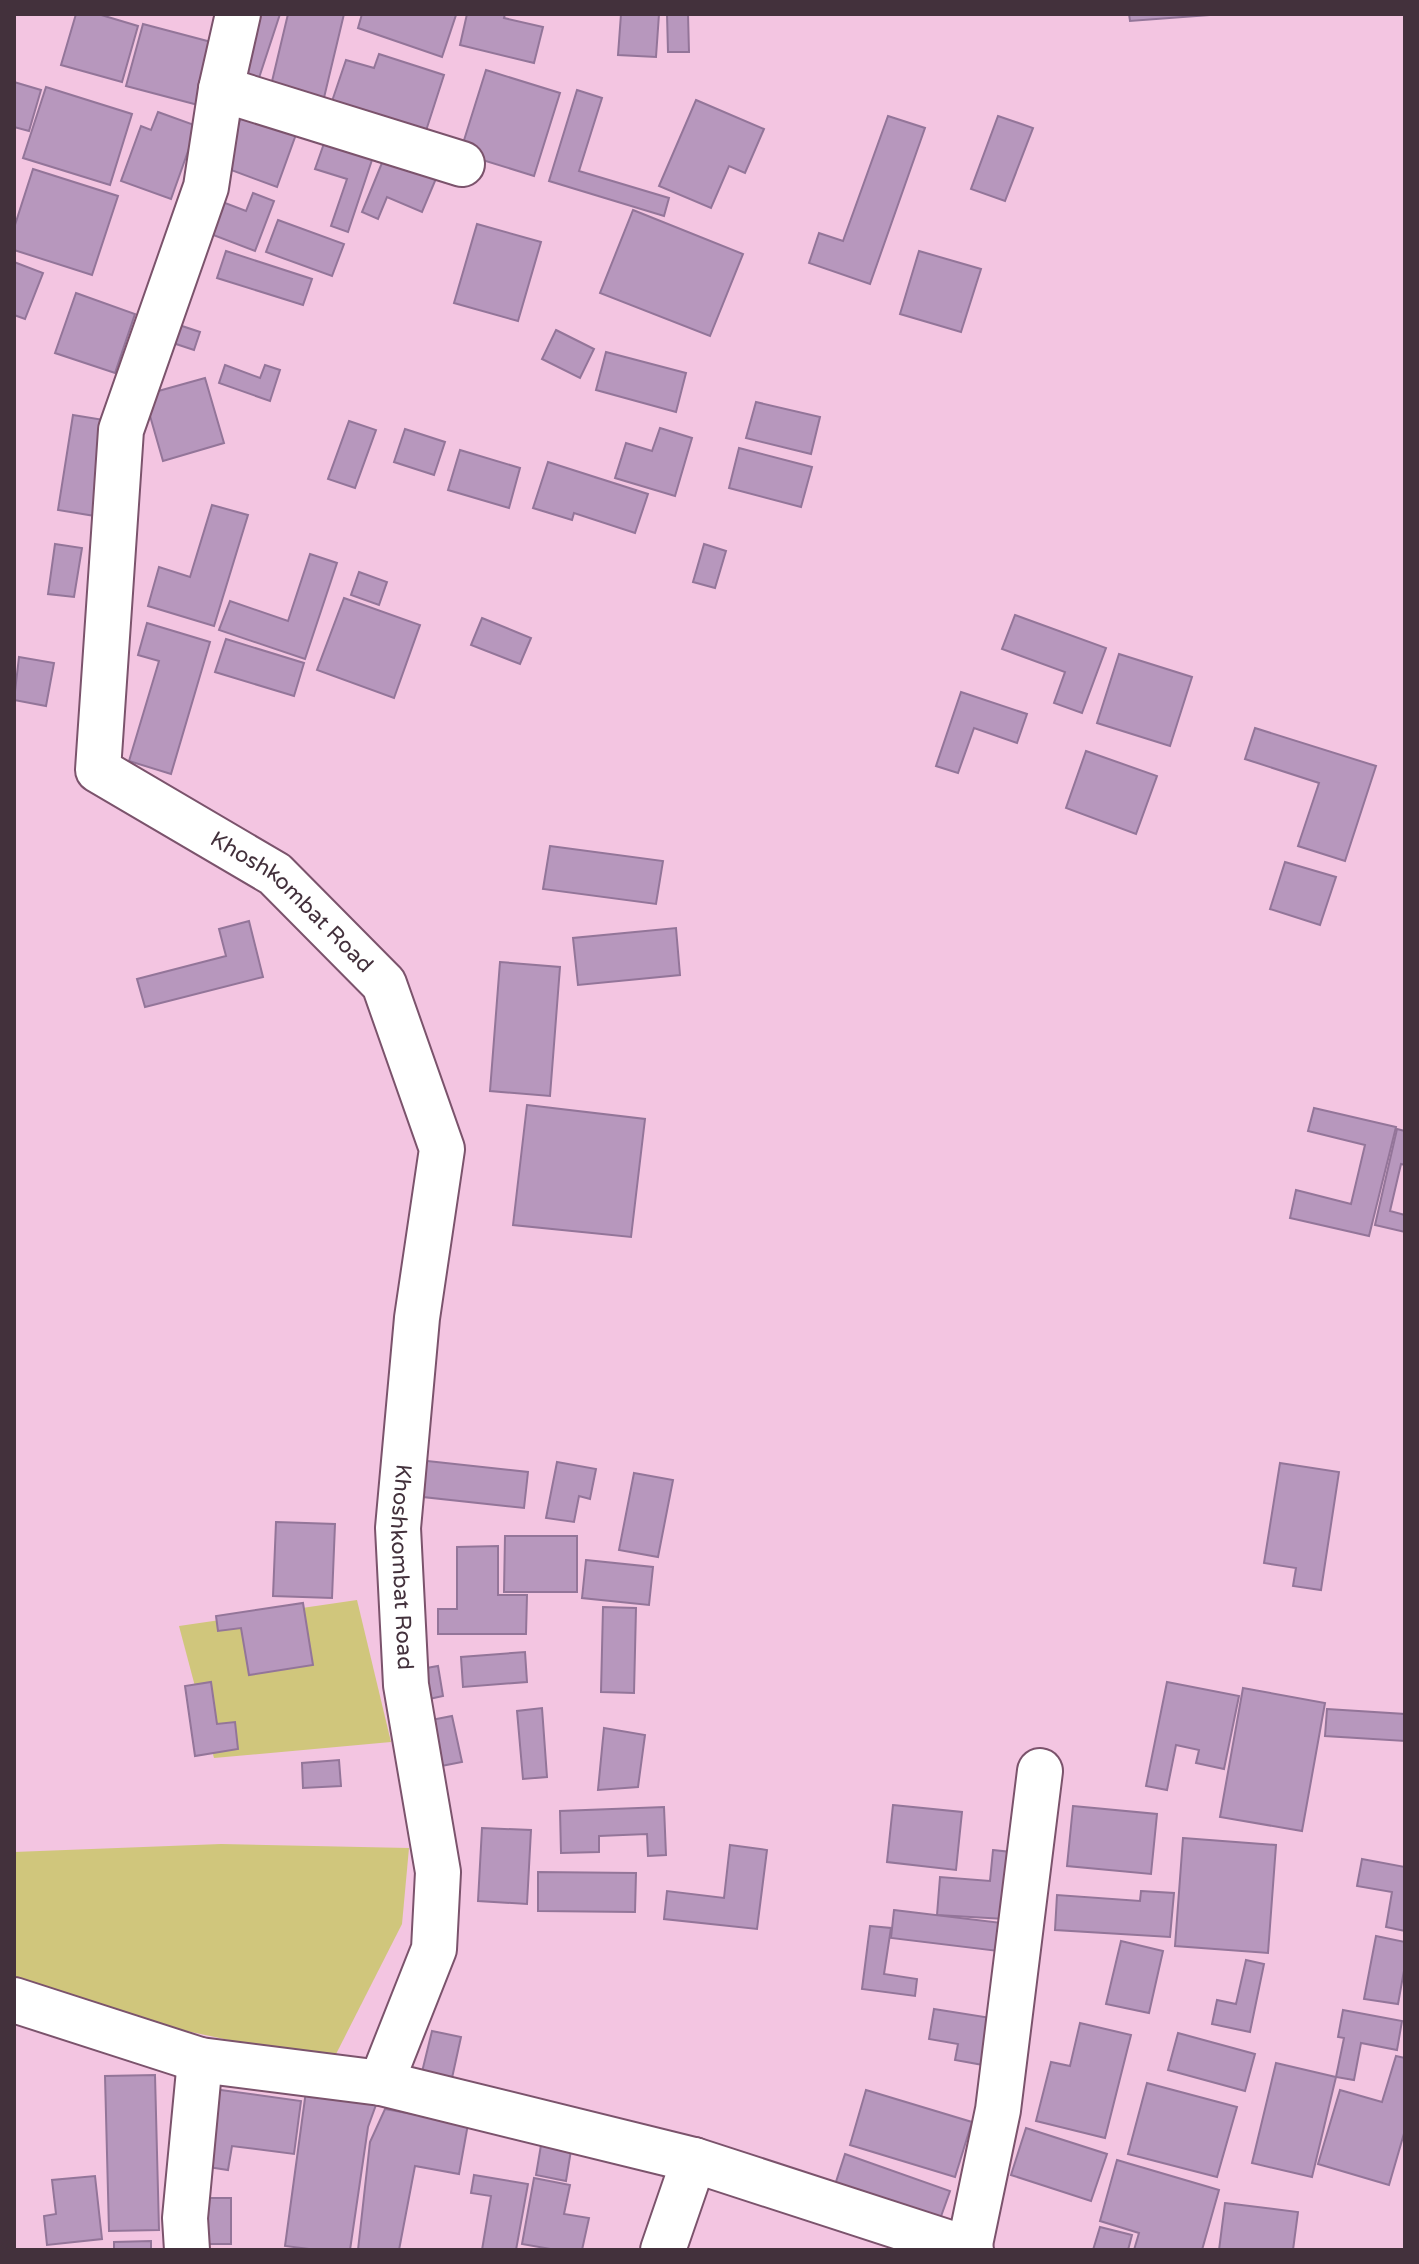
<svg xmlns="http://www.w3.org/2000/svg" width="1419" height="2264" viewBox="0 0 1419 2264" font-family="'Varela Round',sans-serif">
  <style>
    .green { fill: #d0c67c }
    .building { fill: #b797bd; stroke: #937599; stroke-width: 2 }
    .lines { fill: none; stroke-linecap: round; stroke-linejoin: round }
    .minor-casing { stroke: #7b536c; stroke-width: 48 }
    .minor { stroke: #fff; stroke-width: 44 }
    .labels { text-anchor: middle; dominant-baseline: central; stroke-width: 6; stroke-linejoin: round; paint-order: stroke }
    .street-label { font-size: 22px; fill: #43313c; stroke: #f3c5e1 }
  </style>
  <rect width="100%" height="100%" fill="#f3c5e1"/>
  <g class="green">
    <polygon points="357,1600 391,1742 214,1758 179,1626"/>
    <polygon points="221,1844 409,1848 402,1924 332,2062 177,2029 14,1978 14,1852"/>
  </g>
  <g class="building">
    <polygon points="76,14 98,14 138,26 122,82 61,65"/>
    <polygon points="251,14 280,14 256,87 230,79"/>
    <polygon points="288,14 344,14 322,106 269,94"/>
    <polygon points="362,14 455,14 456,15 442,57 358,28"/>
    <polygon points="467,14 505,14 504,18 543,27 534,63 460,45"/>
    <polygon points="621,14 659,14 656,57 618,55"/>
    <polygon points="667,14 688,14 689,52 668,52"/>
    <polygon points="1129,14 1209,14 1209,15 1130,21"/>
    <polygon points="143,24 215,43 198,105 126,86"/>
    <polygon points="379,54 444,75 423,140 329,110 346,60 374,68"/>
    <polygon points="486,70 560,93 534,176 460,153"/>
    <polygon points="14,82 41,90 29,131 14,127"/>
    <polygon points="46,87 132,114 110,185 23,158"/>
    <polygon points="577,90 602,98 579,171 669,198 664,216 549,181"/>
    <polygon points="696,100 764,129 745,173 729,166 711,208 659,186"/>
    <polygon points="245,106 299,126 277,187 223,167"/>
    <polygon points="158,112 197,126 171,199 121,181 141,126 151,130"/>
    <polygon points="888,116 925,128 870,284 809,263 819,233 843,241"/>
    <polygon points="998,116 1033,128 1005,201 971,189"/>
    <polygon points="328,132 376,148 348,232 331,226 347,179 315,169"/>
    <polygon points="388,148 440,169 422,212 387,197 378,219 362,212"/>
    <polygon points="33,169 118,196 92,275 14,250 14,228"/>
    <polygon points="253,193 274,201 255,251 208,233 220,201 246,211"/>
    <polygon points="633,210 743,254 710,336 600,293"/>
    <polygon points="278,220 344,244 332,276 266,252"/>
    <polygon points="477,224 541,242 518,321 454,303"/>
    <polygon points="226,251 312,279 303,305 217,278"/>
    <polygon points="919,251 981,269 961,332 900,314"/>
    <polygon points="14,262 43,273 25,319 14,315"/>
    <polygon points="76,293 135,314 115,373 55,353"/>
    <polygon points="179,325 200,332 194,350 173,343"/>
    <polygon points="556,330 594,349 580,378 542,359"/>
    <polygon points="606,352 686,373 676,412 596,390"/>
    <polygon points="225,365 260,378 265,365 280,370 270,401 219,383"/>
    <polygon points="205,378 224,443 163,461 144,395"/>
    <polygon points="756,402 820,417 811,454 746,438"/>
    <polygon points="73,415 110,421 95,516 58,510"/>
    <polygon points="349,421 376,430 355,488 328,479"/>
    <polygon points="660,428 692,438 675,496 615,478 626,443 652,451"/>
    <polygon points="405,429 445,442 434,475 394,462"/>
    <polygon points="739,448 812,467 801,507 729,488"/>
    <polygon points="460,450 520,468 509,508 448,490"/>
    <polygon points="548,462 648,494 635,533 574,513 572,520 533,508"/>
    <polygon points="212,505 248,515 214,626 148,606 159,567 190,577"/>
    <polygon points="55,544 82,548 74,597 48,594"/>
    <polygon points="704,544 726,551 715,588 693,582"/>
    <polygon points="310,554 337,563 305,659 219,630 230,601 288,621"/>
    <polygon points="359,572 387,582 379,605 351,595"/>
    <polygon points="344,598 420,625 394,698 317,670"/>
    <polygon points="1015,615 1106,648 1082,713 1054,703 1065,672 1002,649"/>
    <polygon points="482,618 531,638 520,664 471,645"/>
    <polygon points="147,623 210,642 171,774 129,761 159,661 138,655"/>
    <polygon points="226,639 304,663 294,696 215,672"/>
    <polygon points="1119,654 1192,677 1170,746 1097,723"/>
    <polygon points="19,657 54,663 46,706 14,700"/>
    <polygon points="961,692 1027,714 1017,743 974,728 958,773 936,766"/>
    <polygon points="1255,728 1376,766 1345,861 1298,846 1319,783 1245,759"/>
    <polygon points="1086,751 1157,776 1136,834 1066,808"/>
    <polygon points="550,846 663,861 656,904 543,889"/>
    <polygon points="1285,862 1336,877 1320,925 1270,909"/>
    <polygon points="249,921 263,977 145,1007 137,979 226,956 219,929"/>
    <polygon points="676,928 680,975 578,985 573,938"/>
    <polygon points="500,962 560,967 550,1096 490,1091"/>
    <polygon points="527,1105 645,1119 631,1237 513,1225"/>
    <polygon points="1314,1108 1396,1127 1369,1236 1290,1218 1296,1190 1351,1204 1365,1145 1308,1131"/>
    <polygon points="1397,1129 1405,1131 1405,1165 1401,1164 1390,1211 1405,1215 1405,1232 1375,1225"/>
    <polygon points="418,1460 528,1472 524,1508 414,1496"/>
    <polygon points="557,1462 596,1469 590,1499 579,1496 574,1522 546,1518"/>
    <polygon points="1280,1463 1339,1472 1321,1590 1293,1586 1296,1568 1264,1563"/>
    <polygon points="634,1473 673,1480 658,1557 619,1550"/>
    <polygon points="276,1522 335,1524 332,1598 273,1596"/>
    <polygon points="505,1536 577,1536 577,1592 504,1592"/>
    <polygon points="498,1546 498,1595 527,1595 526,1634 438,1634 438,1609 457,1609 457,1547"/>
    <polygon points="586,1560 653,1567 649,1605 582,1598"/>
    <polygon points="303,1603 313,1665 249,1675 241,1628 218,1631 216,1616"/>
    <polygon points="603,1607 636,1608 634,1693 601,1692"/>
    <polygon points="525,1652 527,1682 463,1687 461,1657"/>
    <polygon points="438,1666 443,1696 420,1701 415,1670"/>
    <polygon points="211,1682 217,1724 235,1722 238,1749 195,1756 185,1686"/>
    <polygon points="1167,1682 1239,1696 1224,1769 1196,1763 1199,1750 1176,1745 1167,1790 1146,1786"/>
    <polygon points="1243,1688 1325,1703 1302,1831 1220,1817"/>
    <polygon points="542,1708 547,1777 523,1779 517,1711"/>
    <polygon points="1327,1709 1405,1714 1405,1741 1325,1736"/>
    <polygon points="452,1716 462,1762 436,1767 426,1721"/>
    <polygon points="604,1728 645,1735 638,1787 598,1790"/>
    <polygon points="339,1760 341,1786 303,1788 302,1763"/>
    <polygon points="893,1805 962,1812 956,1870 887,1862"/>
    <polygon points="1073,1806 1157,1814 1151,1874 1067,1866"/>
    <polygon points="664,1807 666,1855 648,1856 647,1834 599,1836 599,1852 561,1853 560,1811"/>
    <polygon points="482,1828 531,1830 527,1904 478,1901"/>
    <polygon points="1183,1838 1276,1845 1268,1953 1175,1946"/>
    <polygon points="730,1845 767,1850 757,1929 664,1919 667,1891 724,1898"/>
    <polygon points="993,1850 1011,1852 1005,1919 937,1915 940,1877 990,1881"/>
    <polygon points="1362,1859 1405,1867 1405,1931 1386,1927 1392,1892 1357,1886"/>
    <polygon points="538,1872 636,1873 635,1912 538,1911"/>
    <polygon points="1141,1891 1174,1893 1170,1937 1055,1930 1057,1895 1140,1901"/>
    <polygon points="894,1910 1002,1923 998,1951 891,1938"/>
    <polygon points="870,1926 891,1928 884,1974 917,1979 915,1996 862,1989"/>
    <polygon points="1376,1936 1405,1942 1405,1965 1398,2004 1364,1999"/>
    <polygon points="1121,1941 1163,1951 1149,2013 1106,2004"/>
    <polygon points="1246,1960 1264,1964 1250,2032 1212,2024 1217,2000 1236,2004"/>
    <polygon points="934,2009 991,2018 983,2065 955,2060 958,2044 929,2039"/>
    <polygon points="1343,2010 1402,2021 1397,2050 1361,2043 1354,2080 1336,2077 1344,2038 1338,2037"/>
    <polygon points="1080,2023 1131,2035 1105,2138 1036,2121 1051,2062 1070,2066"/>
    <polygon points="432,2031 461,2037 452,2078 422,2072"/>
    <polygon points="1178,2033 1255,2054 1245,2091 1168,2070"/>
    <polygon points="1396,2056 1405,2058 1405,2130 1389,2185 1318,2164 1340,2090 1382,2102"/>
    <polygon points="1276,2063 1336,2077 1312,2177 1252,2163"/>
    <polygon points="155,2075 159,2230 109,2231 105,2076"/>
    <polygon points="1147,2083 1237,2107 1217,2177 1128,2154"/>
    <polygon points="206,2088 301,2101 294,2154 232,2146 228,2170 195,2165"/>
    <polygon points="866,2090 972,2122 955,2177 850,2145"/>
    <polygon points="306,2091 377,2102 368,2127 350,2250 317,2250 285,2246"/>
    <polygon points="385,2109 468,2124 459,2174 415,2166 399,2250 358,2250 370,2142"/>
    <polygon points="1026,2128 1107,2154 1091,2201 1011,2175"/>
    <polygon points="542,2139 572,2144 566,2181 536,2175"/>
    <polygon points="845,2154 950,2191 939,2222 835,2185"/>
    <polygon points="1117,2160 1219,2190 1202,2250 1134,2250 1139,2233 1100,2221"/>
    <polygon points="474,2175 528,2184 516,2250 482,2250 491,2196 471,2193"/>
    <polygon points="95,2176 102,2239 47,2245 44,2216 56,2214 52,2180"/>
    <polygon points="534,2178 570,2185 564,2214 589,2218 582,2250 556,2250 522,2244"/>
    <rect x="194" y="2198" width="37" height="46"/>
    <polygon points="1225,2203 1298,2212 1293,2250 1219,2250"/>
    <polygon points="1100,2227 1132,2235 1128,2250 1093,2250"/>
    <polygon points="151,2241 151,2250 114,2250 114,2242"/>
  </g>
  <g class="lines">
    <defs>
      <g id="minor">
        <path id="s1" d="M238,14L221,89L206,187L121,430L98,770L275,874L384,984L442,1149L417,1318L398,1528L406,1685L438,1872L434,1949L381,2083"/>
        <polyline points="221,89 462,164"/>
        <polyline points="14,2000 200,2060 381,2083 694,2160 971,2250"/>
        <polyline points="969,2249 998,2110 1040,1771"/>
        <polyline points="187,2250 185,2218 200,2060"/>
        <polyline points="663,2250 694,2160"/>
      </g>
    </defs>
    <use href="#minor" class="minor-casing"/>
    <use href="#minor" class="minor"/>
  </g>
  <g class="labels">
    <g class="street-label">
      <text stroke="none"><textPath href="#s1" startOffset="1010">Khoshkombat Road</textPath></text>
      <text stroke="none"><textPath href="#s1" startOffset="1730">Khoshkombat Road</textPath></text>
    </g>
  </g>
  <rect width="1419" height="2264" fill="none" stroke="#43313c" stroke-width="32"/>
</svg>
